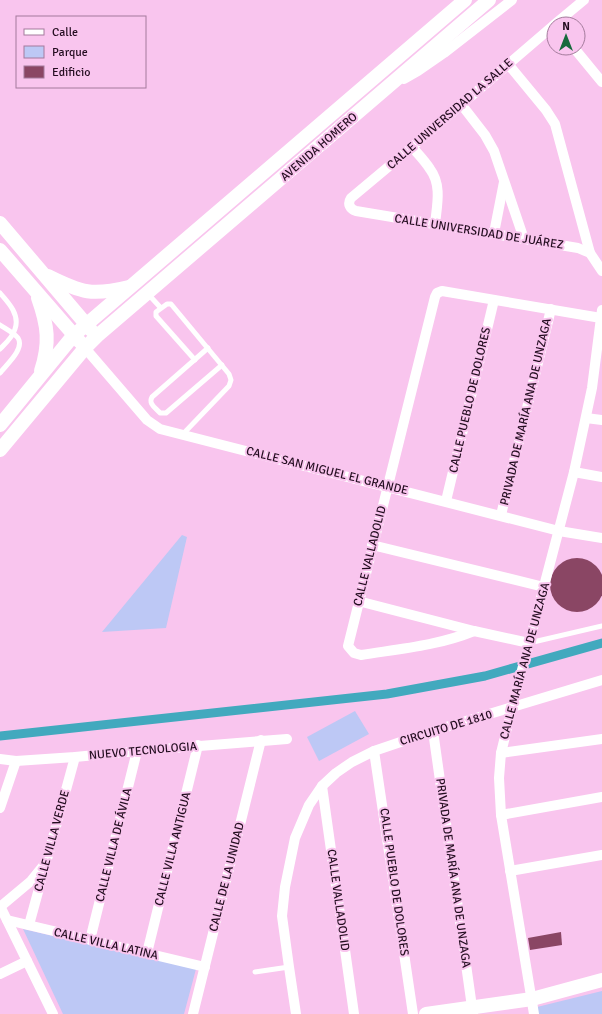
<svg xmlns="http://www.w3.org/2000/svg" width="602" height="1014" viewBox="0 0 602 1014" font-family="Signika,sans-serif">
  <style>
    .green { fill: #bdc8f5 }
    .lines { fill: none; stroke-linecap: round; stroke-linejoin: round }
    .canal { stroke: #42a9be; stroke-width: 9 }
    .building { fill: #8a4664 }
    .lane { stroke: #fff; stroke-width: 5 }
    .street { stroke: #fff; stroke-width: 10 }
    .secondary { stroke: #fff; stroke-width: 14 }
    .labels { text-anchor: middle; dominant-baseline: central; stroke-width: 4; stroke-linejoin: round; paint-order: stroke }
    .street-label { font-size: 12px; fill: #240d20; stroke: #f9c5ee }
  </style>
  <rect width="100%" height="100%" fill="#f9c5ee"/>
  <g class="green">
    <polygon points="182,535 187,537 166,628 102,632"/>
    <polygon points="355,711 369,734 319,761 307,737"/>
    <polygon points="23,929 196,969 184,1014 63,1014"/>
    <polygon points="602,991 602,1014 538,1014 537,1007"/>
  </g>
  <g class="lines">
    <polyline class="canal" points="0,736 387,694 485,676 602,643"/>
  </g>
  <g class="building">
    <circle cx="577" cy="585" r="27"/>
    <polygon points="561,932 562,945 530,950 528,938"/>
  </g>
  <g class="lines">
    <g class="lane">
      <path d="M0,293C9,303 20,315 15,329C13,337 5,344 0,349"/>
      <polyline points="148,294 160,307"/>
      <path d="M0,325C6,329 14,333 18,338C25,349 6,365 0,373"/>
      <path d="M208,348L152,397C148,404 156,408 160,413H166L222,365"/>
      <polyline points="183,434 229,386 231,380 229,374 171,304 167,304 156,312 156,316 195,360"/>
      <polyline points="529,643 602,626"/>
      <polyline points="255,972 289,967"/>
    </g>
    <g class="street">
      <polyline points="555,24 584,0"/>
      <path d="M554,25L412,147L351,198C347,204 350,209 356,211L578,248L590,253L602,271"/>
      <polyline points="574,48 602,82"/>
      <polyline points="508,64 546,110 555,124 590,253"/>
      <polyline points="404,79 418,71 444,53 512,0"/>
      <polyline points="461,104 485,135 494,151 524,239"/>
      <path d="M412,147C418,154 425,161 430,169C442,185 437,205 435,224"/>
      <polyline points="494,233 504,182"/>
      <polyline points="85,348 147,420 160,429 559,531 602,538"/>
      <polyline points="586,418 602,420"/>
      <polyline points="574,472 602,477"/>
      <polyline points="446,501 494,300"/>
      <polyline points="501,515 551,309"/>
      <polyline points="372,545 544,587"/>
      <polyline points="358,601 474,631 529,643"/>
      <path d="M474,631C437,646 399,649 361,655L354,653L348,646L435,297L437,293L442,291L601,318"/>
      <polyline points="433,731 473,1014"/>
      <polyline points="374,751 413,1014"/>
      <polyline points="501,753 602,739"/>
      <polyline points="0,759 16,761 75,757 137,751 287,739"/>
      <polyline points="322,786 354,1014"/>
      <polyline points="0,808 16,761"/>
      <polyline points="501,815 602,797"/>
      <polyline points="510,871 602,855"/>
      <polyline points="0,906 53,1014"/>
      <polyline points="0,907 31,881 44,865"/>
      <polyline points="7,920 205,967"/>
      <polyline points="29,925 75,757"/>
      <polyline points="90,940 137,751"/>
      <polyline points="147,953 198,745"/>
      <polyline points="0,974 27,961"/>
      <polyline points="193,1014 261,740"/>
      <polyline points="296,1014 289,967 282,916 285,887 295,838 309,805 322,786 336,773 352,762 374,751 433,731 602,680"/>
      <polyline points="534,1014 501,815 499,778 501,753 512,708 574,472 592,388 602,310"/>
    </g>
    <g class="secondary">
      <polyline points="0,223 91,330"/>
      <polyline points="0,250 80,342"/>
      <path d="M48,276C82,293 92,296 129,287"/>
      <path d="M38,298C48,326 50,343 41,371"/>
      <polyline points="0,425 73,336 465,0"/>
      <polyline points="0,450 85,348 97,336 489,0"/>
      <polyline points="426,1014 532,999 602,980"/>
    </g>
  </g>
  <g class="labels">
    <g class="street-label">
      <text transform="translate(450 114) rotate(-41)">CALLE UNIVERSIDAD LA SALLE</text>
      <text transform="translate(319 147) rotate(-41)">AVENIDA HOMERO</text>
      <text transform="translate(479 232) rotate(9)">CALLE UNIVERSIDAD DE JUÁREZ</text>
      <text transform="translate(470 400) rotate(-77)">CALLE PUEBLO DE DOLORES</text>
      <text transform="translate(526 412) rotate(-77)">PRIVADA DE MARÍA ANA DE UNZAGA</text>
      <text transform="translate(327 471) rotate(14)">CALLE SAN MIGUEL EL GRANDE</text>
      <text transform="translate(370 556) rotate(-76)">CALLE VALLADOLID</text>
      <text transform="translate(525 661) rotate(-75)">CALLE MARÍA ANA DE UNZAGA</text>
      <text transform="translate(446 728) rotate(-17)">CIRCUITO DE 1810</text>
      <text transform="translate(143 751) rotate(-5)">NUEVO TECNOLOGIA</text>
      <text transform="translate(52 841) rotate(-75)">CALLE VILLA VERDE</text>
      <text transform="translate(114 845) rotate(-76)">CALLE VILLA DE ÁVILA</text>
      <text transform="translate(173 849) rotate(-76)">CALLE VILLA ANTIGUA</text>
      <text transform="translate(453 873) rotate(82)">PRIVADA DE MARÍA ANA DE UNZAGA</text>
      <text transform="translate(227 877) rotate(-76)">CALLE DE LA UNIDAD</text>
      <text transform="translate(394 882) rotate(82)">CALLE PUEBLO DE DOLORES</text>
      <text transform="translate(338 900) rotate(82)">CALLE VALLADOLID</text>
      <text transform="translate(106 944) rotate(13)">CALLE VILLA LATINA</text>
    </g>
  </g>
  <rect x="16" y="16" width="130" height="72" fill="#f9c5ee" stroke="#a47b9c"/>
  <rect x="24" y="29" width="20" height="6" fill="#ffffff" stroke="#a47b9c"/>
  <text x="52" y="36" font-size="12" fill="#240d20">Calle</text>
  <rect x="24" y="46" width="20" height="12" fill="#bdc8f5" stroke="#a47b9c"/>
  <text x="52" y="56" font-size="12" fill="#240d20">Parque</text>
  <rect x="24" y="66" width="20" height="12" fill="#8a4664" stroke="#a47b9c"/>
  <text x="52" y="76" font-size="12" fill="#240d20">Edificio</text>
  <g transform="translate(566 36)"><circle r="19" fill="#f9c5ee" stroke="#a47b9c"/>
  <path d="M0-3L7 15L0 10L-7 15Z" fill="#176a3c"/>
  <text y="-6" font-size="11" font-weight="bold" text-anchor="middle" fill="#240d20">N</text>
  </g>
</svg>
